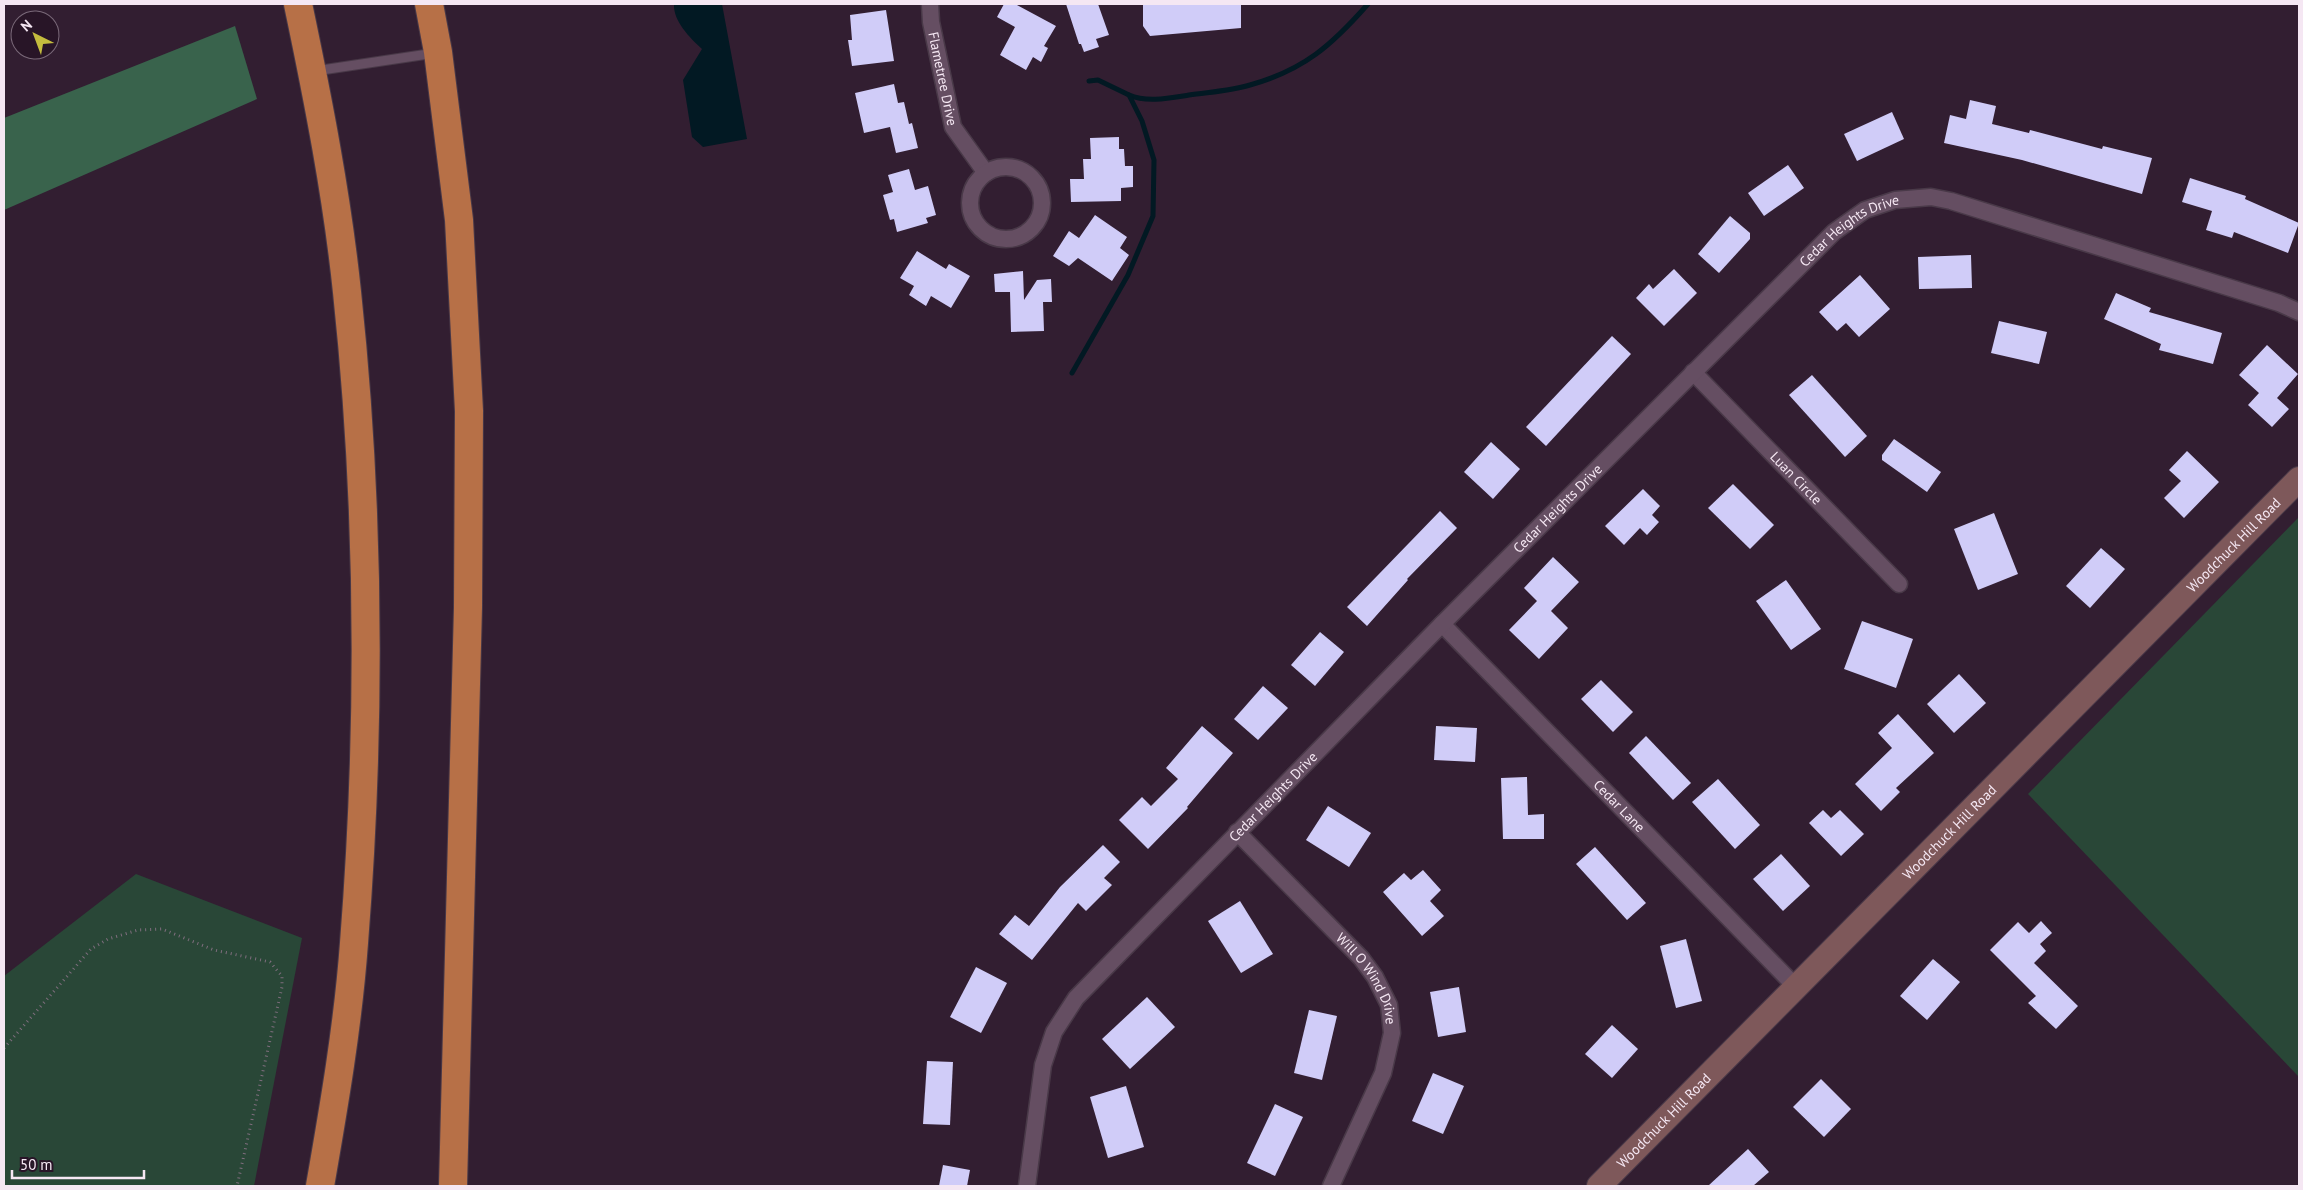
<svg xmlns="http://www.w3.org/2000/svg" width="2303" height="1190" viewBox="0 0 2303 1190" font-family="'PT Sans',sans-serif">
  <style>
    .green { fill: #294737 }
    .forest { fill: #39634c }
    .water { fill: #021923 }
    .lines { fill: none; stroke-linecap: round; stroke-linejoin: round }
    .stream { stroke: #021923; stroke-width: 5 }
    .building { fill: #d0ccf8 }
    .lane-casing { stroke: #493948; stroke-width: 11 }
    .street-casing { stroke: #493948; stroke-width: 19 }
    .secondary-casing { stroke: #493948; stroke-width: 26 }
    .highway-casing { stroke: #493948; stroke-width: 30 }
    .path { stroke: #7f6e7e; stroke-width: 3; stroke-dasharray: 1 4; stroke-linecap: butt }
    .lane { stroke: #654e62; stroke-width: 9 }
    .street { stroke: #654e62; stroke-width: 16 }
    .secondary { stroke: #7e585a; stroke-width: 24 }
    .highway { stroke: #b77047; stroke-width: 28 }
    .labels { text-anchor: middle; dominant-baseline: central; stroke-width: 5; stroke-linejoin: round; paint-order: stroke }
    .street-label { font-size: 14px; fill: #f5e7f3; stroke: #281527 }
  </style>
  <rect width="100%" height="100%" fill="#321e31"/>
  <g class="green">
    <polygon points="2299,517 2299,1077 2028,794"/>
    <polygon points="136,874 302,938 254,1186 4,1186 4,976"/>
  </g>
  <polygon class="forest" points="235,26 257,99 4,210 4,118"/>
  <path class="water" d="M674,4H722L747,139L703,147L692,137L683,80L702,49C690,38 673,21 674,4Z"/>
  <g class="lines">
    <g class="stream">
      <path d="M1129,95C1147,103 1170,98 1189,95C1209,92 1231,91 1250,85C1304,70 1332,45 1368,4"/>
      <polyline points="1072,373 1128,275 1153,216 1154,160 1142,121 1129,95 1098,80 1089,81"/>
    </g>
  </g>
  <g class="building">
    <polygon points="1004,4 1015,4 1056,26 1044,46 1048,48 1041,62 1033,57 1026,70 1000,55 1015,27 997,17"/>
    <polygon points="1066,4 1098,4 1109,35 1096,39 1099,47 1084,52 1081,44 1079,44"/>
    <polygon points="1143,4 1241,4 1241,28 1150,36 1143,26"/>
    <polygon points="886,10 894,61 852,66 848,40 852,40 850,15"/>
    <polygon points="894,84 898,103 904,102 909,124 912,123 918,148 896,153 890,127 864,133 855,93"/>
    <polygon points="1970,100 1996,106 1992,124 2029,133 2030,130 2102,149 2103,146 2152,158 2142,194 2022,160 1944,143 1950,115 1966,119"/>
    <polygon points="1892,112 1904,139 1857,161 1844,134"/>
    <polygon points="1119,137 1119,149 1124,149 1125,166 1133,166 1133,187 1121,188 1121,201 1071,202 1070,179 1084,179 1083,159 1091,159 1090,138"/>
    <polygon points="1788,165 1804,188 1764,216 1748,193"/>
    <polygon points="909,169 915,190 928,186 936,215 926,218 928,223 897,232 894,219 890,220 883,195 893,192 888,175"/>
    <polygon points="2190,178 2246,196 2245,199 2299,223 2288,253 2234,232 2232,238 2206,230 2212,211 2182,202"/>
    <polygon points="1095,215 1127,237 1120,248 1129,255 1112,281 1078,258 1069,266 1053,256 1069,231 1079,238"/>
    <polygon points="1730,216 1750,233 1750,239 1719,273 1698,254"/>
    <polygon points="917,251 946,269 949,264 970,276 951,308 931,296 926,306 909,295 914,286 900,278"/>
    <polygon points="1971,255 1972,288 1919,289 1918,257"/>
    <polygon points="1674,269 1697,293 1664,326 1636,298 1649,284 1653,289"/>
    <polygon points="1023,271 1024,300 1037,280 1051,279 1052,302 1043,302 1044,331 1011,332 1010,292 995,292 994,274"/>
    <polygon points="1860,275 1890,309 1859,337 1846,323 1837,331 1819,312"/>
    <polygon points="2116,293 2151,308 2149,312 2222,333 2213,364 2159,350 2161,344 2104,319"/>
    <polygon points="1999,321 2047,332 2039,364 1991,353"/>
    <polygon points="1612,336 1631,354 1546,446 1526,427"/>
    <polygon points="2267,345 2298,374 2277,398 2289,409 2272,427 2248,405 2259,393 2239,375"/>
    <polygon points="1812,375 1867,436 1845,457 1789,395"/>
    <polygon points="1894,439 1941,472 1927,492 1882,460 1882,455"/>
    <polygon points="1491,442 1520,469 1493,499 1464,472"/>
    <polygon points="2187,451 2219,482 2184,518 2164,498 2181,481 2169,470"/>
    <polygon points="1733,484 1774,525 1750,549 1708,508"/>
    <polygon points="1643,489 1660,506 1652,515 1659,522 1647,535 1640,528 1624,545 1605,526"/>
    <polygon points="1440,511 1457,528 1407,579 1408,580 1367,626 1347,607"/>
    <polygon points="1994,513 2018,574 1978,590 1954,529"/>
    <polygon points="2101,548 2125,569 2090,608 2066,586"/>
    <polygon points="1553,557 1579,582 1551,611 1568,628 1539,659 1509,630 1537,601 1524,588"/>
    <polygon points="1786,580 1821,629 1791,650 1756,601"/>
    <polygon points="1862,621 1913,639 1896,688 1844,669"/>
    <polygon points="1320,632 1344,652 1315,686 1291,665"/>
    <polygon points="1959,674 1986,703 1954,733 1927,704"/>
    <polygon points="1601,680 1633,712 1613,732 1581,699"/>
    <polygon points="1263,686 1288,708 1258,740 1234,719"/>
    <polygon points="1898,714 1934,753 1896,788 1900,792 1881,811 1855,784 1892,748 1878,733"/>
    <polygon points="1202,726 1233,753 1187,807 1188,808 1148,849 1119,820 1142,797 1151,806 1178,779 1166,768"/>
    <polygon points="1436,726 1477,728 1475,762 1434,760"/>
    <polygon points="1646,736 1691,783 1673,800 1629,753"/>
    <polygon points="1527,777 1528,815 1544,814 1544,839 1503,839 1501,778"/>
    <polygon points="1718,779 1760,825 1735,849 1692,802"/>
    <polygon points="1328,806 1371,833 1349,867 1306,840"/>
    <polygon points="1823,810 1831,818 1840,810 1864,834 1841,856 1809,823"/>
    <polygon points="1103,845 1120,862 1104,878 1112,885 1086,911 1078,903 1032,960 999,934 1015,915 1029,926 1060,887"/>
    <polygon points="1595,847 1646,903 1627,920 1576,864"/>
    <polygon points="1781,854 1810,886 1783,911 1753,879"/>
    <polygon points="1423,870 1441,890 1430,901 1444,916 1422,936 1383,892 1404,873 1411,880"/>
    <polygon points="1240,901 1273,954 1241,973 1208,921"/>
    <polygon points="2041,921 2052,933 2040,944 2046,951 2034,963 2078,1006 2056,1029 2028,1003 2036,996 1990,950 2018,922 2029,933"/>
    <polygon points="1686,939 1702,1001 1676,1008 1660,946"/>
    <polygon points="1933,959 1960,982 1927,1020 1900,996"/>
    <polygon points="976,967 1007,983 981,1033 950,1017"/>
    <polygon points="1459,987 1466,1032 1438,1037 1430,992"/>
    <polygon points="1147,997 1175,1027 1130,1069 1102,1039"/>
    <polygon points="1309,1010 1337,1016 1322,1080 1294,1073"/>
    <polygon points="1612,1025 1638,1049 1612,1078 1585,1054"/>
    <polygon points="927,1061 953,1062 950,1125 923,1124"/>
    <polygon points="1433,1073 1464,1086 1443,1134 1412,1121"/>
    <polygon points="1821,1079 1851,1109 1824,1137 1793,1107"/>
    <polygon points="1126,1086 1144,1147 1108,1158 1090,1097"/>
    <polygon points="1275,1104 1303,1117 1275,1176 1247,1163"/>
    <polygon points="1748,1149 1769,1172 1753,1186 1708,1186"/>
    <polygon points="943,1165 970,1170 967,1186 939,1186"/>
  </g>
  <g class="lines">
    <defs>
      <polyline id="lane" points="315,71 435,53"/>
      <g id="street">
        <path id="s1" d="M930,4L931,22L953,127L986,173"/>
        <circle cx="1006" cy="203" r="36"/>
        <path id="s2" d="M1693,372L1899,584"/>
        <path id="s3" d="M1442,624L1796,987"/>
        <path id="s4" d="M1237,832L1361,958L1375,977L1389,1005L1392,1033L1383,1073L1331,1186"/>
        <path id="s5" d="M1027,1186L1043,1065L1054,1032L1076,998L1442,624L1834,232L1865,210L1895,200L1931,197L1951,201L2279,303L2299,312"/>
      </g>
      <g id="secondary">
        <path id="s6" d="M1599,1186L2299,479"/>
      </g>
      <g id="highway">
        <path d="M298,4C318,99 337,196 347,292C370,508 371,727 354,943C348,1025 334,1106 320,1186"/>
        <polyline points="429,4 438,52 459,220 469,411 468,607 453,1186"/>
      </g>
    </defs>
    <use href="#lane" class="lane-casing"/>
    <use href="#street" class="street-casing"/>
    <use href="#secondary" class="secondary-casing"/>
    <use href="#highway" class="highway-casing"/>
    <polyline class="path" points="4,1048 91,949 108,939 138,930 162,929 214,950 270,962 282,976 282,987 237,1186"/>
    <use href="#lane" class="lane"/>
    <use href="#street" class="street"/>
    <use href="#secondary" class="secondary"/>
    <use href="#highway" class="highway"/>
  </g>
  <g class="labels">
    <g class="street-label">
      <text stroke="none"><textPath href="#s1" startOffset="76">Flametree Drive</textPath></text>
      <text stroke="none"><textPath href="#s5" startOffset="1289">Cedar Heights Drive</textPath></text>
      <text stroke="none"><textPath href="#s2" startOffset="148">Luan Circle</textPath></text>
      <text stroke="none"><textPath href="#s5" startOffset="884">Cedar Heights Drive</textPath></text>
      <text stroke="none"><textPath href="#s6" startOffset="902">Woodchuck Hill Road</textPath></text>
      <text stroke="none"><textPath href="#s5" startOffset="479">Cedar Heights Drive</textPath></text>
      <text stroke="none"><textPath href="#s3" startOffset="254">Cedar Lane</textPath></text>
      <text stroke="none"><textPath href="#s6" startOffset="498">Woodchuck Hill Road</textPath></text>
      <text stroke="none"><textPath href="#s4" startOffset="198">Will O Wind Drive</textPath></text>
      <text stroke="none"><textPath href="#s6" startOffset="92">Woodchuck Hill Road</textPath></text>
    </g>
  </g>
  <rect width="2303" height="1190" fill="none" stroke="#f5e7f3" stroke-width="10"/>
  <g transform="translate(35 35) rotate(318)"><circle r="24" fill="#281527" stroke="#7a6979"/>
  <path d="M0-4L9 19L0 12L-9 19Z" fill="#c4bc3e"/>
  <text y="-8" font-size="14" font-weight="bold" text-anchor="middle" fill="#f5e7f3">N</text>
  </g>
  <path d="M12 1170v8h132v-8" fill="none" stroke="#f5e7f3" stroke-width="2.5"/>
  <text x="20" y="1170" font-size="15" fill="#f5e7f3" stroke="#281527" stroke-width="4" paint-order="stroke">50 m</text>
</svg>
